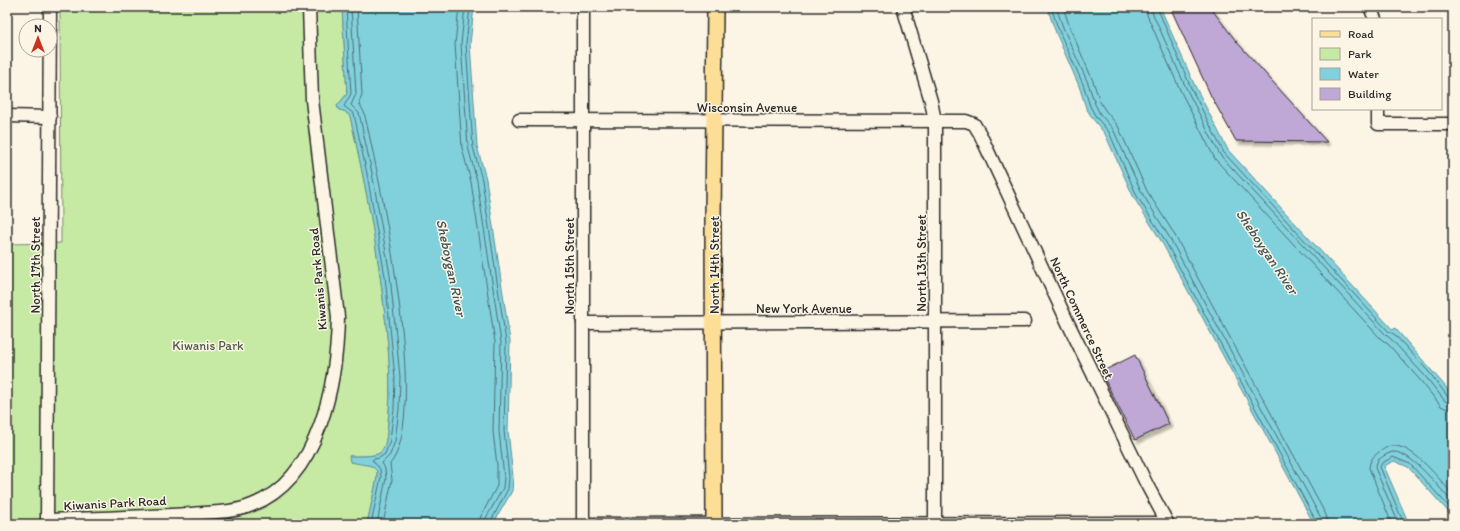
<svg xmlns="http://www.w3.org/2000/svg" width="1460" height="531" viewBox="0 0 1460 531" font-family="Itim,sans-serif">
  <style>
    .green { fill: #c6eaa4; stroke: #788a68 }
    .water { fill: #81d1dd; stroke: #5f8f96 }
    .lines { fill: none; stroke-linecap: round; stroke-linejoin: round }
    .shore { stroke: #4d6d72; stroke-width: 1 }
    .building { fill: #bfa7d6; stroke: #2b2b2b; filter: url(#shadow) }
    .minor-casing { stroke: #2b2b2b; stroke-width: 15 }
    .major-casing { stroke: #2b2b2b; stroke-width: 18 }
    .minor { stroke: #fcf5e5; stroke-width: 12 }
    .major { stroke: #fdde96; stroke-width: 15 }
    .labels { text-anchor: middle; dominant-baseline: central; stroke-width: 3; stroke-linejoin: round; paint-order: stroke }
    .street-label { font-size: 13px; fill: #2b2b2b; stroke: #fcf5e5 }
    .park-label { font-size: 13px; fill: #525b49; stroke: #fcf5e5 }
    .water-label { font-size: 14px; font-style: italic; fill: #405458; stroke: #fcf5e5 }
  </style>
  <defs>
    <filter id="shadow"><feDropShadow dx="3.5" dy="3.5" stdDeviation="1" flood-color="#0004"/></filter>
  </defs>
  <rect width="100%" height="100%" fill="#fcf5e5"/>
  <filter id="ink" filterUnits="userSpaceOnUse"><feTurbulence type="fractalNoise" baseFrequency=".025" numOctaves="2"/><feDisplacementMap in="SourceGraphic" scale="8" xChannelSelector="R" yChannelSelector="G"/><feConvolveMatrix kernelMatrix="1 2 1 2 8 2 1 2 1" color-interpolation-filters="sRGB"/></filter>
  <g filter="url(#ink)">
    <path class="green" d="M60,7H342L347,94L337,106L339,110L344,111L350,116C365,182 378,249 385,316C389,352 392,386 388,422C387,431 387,445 381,452C377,457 356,456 349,456L362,463L372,466L377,471V478L367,524H7V244L61,243Z"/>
    <g class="water">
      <path d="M342,7H474L470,44L477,146L486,179L510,341L508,431L513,477L512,491L493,524H367L377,478V471L372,466L350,462L349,456C356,456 377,457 381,452C387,445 387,431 388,423C392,387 389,352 385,316C378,249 365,182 350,116L344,111L339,110L337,106L347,94Z"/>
      <polygon points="1047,7 1160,7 1195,86 1228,150 1393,330 1395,328 1445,386 1453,397 1453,517 1408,467 1394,461 1384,466 1409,524 1314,524 1160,239 1134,198 1105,134 1093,119 1086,108 1079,86 1056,33"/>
    </g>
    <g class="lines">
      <g class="shore">
        <polyline points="346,7 351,94 344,106 354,114 367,174 385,276 395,378 394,409 390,440 385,454 379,458 374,459 372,460 380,469 381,477 371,524"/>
        <polyline points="351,7 356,94 351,105 359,113 372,173 390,275 400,377 399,409 395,441 390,455 382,463 385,469 386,478 377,524"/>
        <path d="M357,7L362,94L359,103L364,112C379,176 431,416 390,464L392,480L383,524"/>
        <polyline points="459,7 455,44 462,148 471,182 495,342 493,432 497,465 497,486 481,516 479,524"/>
        <polyline points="465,7 461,44 468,147 477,181 501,342 499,431 504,477 503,488 486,518 485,524"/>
        <polyline points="470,7 466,44 473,147 482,180 506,342 504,431 509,477 508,489 491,521 490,524"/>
        <polyline points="1051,7 1059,31 1083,84 1090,106 1096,117 1109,132 1137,196 1163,237 1316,521 1317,524"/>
        <polyline points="1056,7 1064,30 1088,83 1095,104 1100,114 1113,129 1142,193 1168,235 1321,518 1322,524"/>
        <polyline points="1063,7 1070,28 1093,81 1100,102 1105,110 1118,126 1147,191 1173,232 1326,515 1328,524"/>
        <polyline points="1146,7 1147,15 1181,92 1215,159 1381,339 1388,344 1420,380 1441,406 1447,409 1453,410"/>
        <polyline points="1152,7 1152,12 1187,90 1220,155 1386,335 1391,339 1425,376 1445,401 1449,403 1453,404"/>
        <polyline points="1157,7 1191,88 1224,153 1389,332 1394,334 1429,372 1448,397 1453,399"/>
        <path d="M1392,524L1369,468C1370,459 1374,455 1381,451C1385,448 1390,445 1395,446C1415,447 1440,480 1453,495"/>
        <path d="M1399,524L1375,468L1378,460C1382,457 1389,452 1394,452C1412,452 1441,490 1453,503"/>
        <polyline points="1404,524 1380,467 1382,463 1393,457 1410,464 1453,511"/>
      </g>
    </g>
    <g class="building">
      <polygon points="1170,7 1210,7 1236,41 1327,142 1236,141 1211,96"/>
      <polygon points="1135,355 1169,424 1135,440 1101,372"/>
    </g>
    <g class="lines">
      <defs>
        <g id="minor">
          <polyline points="903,7 931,101 935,121 935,524"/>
          <polyline points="1370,7 1375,19"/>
          <polyline points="1378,109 1378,124 1453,124"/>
          <polyline points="7,116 50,117"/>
          <polyline points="519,120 966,121 974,124 980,134 1068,323 1147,485 1168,524"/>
          <polyline points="583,323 1025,321"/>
          <path d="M47,520C94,518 142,517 189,514C210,512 233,513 252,505C320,479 337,381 338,317L312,100L309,7"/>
          <polyline points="47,524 50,7"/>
          <polyline points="583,524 1167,523"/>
          <polyline points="583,524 583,7"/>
        </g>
        <polyline id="major" points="714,524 713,221 715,7"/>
      </defs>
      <use href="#minor" class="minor-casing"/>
      <use href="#major" class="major-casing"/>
      <use href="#minor" class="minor"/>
      <use href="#major" class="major"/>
    </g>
  </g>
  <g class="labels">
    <g class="street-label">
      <text x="747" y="107">Wisconsin Avenue</text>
      <text transform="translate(921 263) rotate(-90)">North 13th Street</text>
      <text transform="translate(35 265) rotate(-90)">North 17th Street</text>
      <text transform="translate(714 265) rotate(-90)">North 14th Street</text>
      <text transform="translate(569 266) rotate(-90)">North 15th Street</text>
      <text transform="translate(318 279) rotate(-95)">Kiwanis Park Road</text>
      <text x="804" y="308">New York Avenue</text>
      <text transform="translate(1082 318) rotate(65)">North Commerce Street</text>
      <text transform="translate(115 503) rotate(-3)">Kiwanis Park Road</text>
    </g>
    <g class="park-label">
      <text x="208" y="345">Kiwanis Park</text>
    </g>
    <g class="water-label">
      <text transform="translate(1267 252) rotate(56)">Sheboygan River</text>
      <text transform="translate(451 268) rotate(78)">Sheboygan River</text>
    </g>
  </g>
  <rect width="1460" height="531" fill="none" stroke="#fcf5e5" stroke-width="24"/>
  <rect x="12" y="12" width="1436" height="507" fill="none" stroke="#2b2b2b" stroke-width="1.5" filter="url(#ink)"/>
  <rect x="1312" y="18" width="130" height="92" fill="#fcf5e5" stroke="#a8a49b"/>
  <rect x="1320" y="31" width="20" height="6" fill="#fdde96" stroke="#a8a49b"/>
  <text x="1348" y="38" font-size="12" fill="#2b2b2b">Road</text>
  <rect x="1320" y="48" width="20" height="12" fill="#c6eaa4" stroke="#a8a49b"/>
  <text x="1348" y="58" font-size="12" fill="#2b2b2b">Park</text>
  <rect x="1320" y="68" width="20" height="12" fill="#81d1dd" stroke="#a8a49b"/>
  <text x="1348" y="78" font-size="12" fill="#2b2b2b">Water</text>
  <rect x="1320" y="88" width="20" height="12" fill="#bfa7d6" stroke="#a8a49b"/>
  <text x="1348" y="98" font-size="12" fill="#2b2b2b">Building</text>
  <g transform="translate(38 38)"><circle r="19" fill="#fcf5e5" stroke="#a8a49b"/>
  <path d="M0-3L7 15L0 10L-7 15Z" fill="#c8321e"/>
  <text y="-6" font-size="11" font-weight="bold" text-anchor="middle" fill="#2b2b2b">N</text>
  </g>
</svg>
